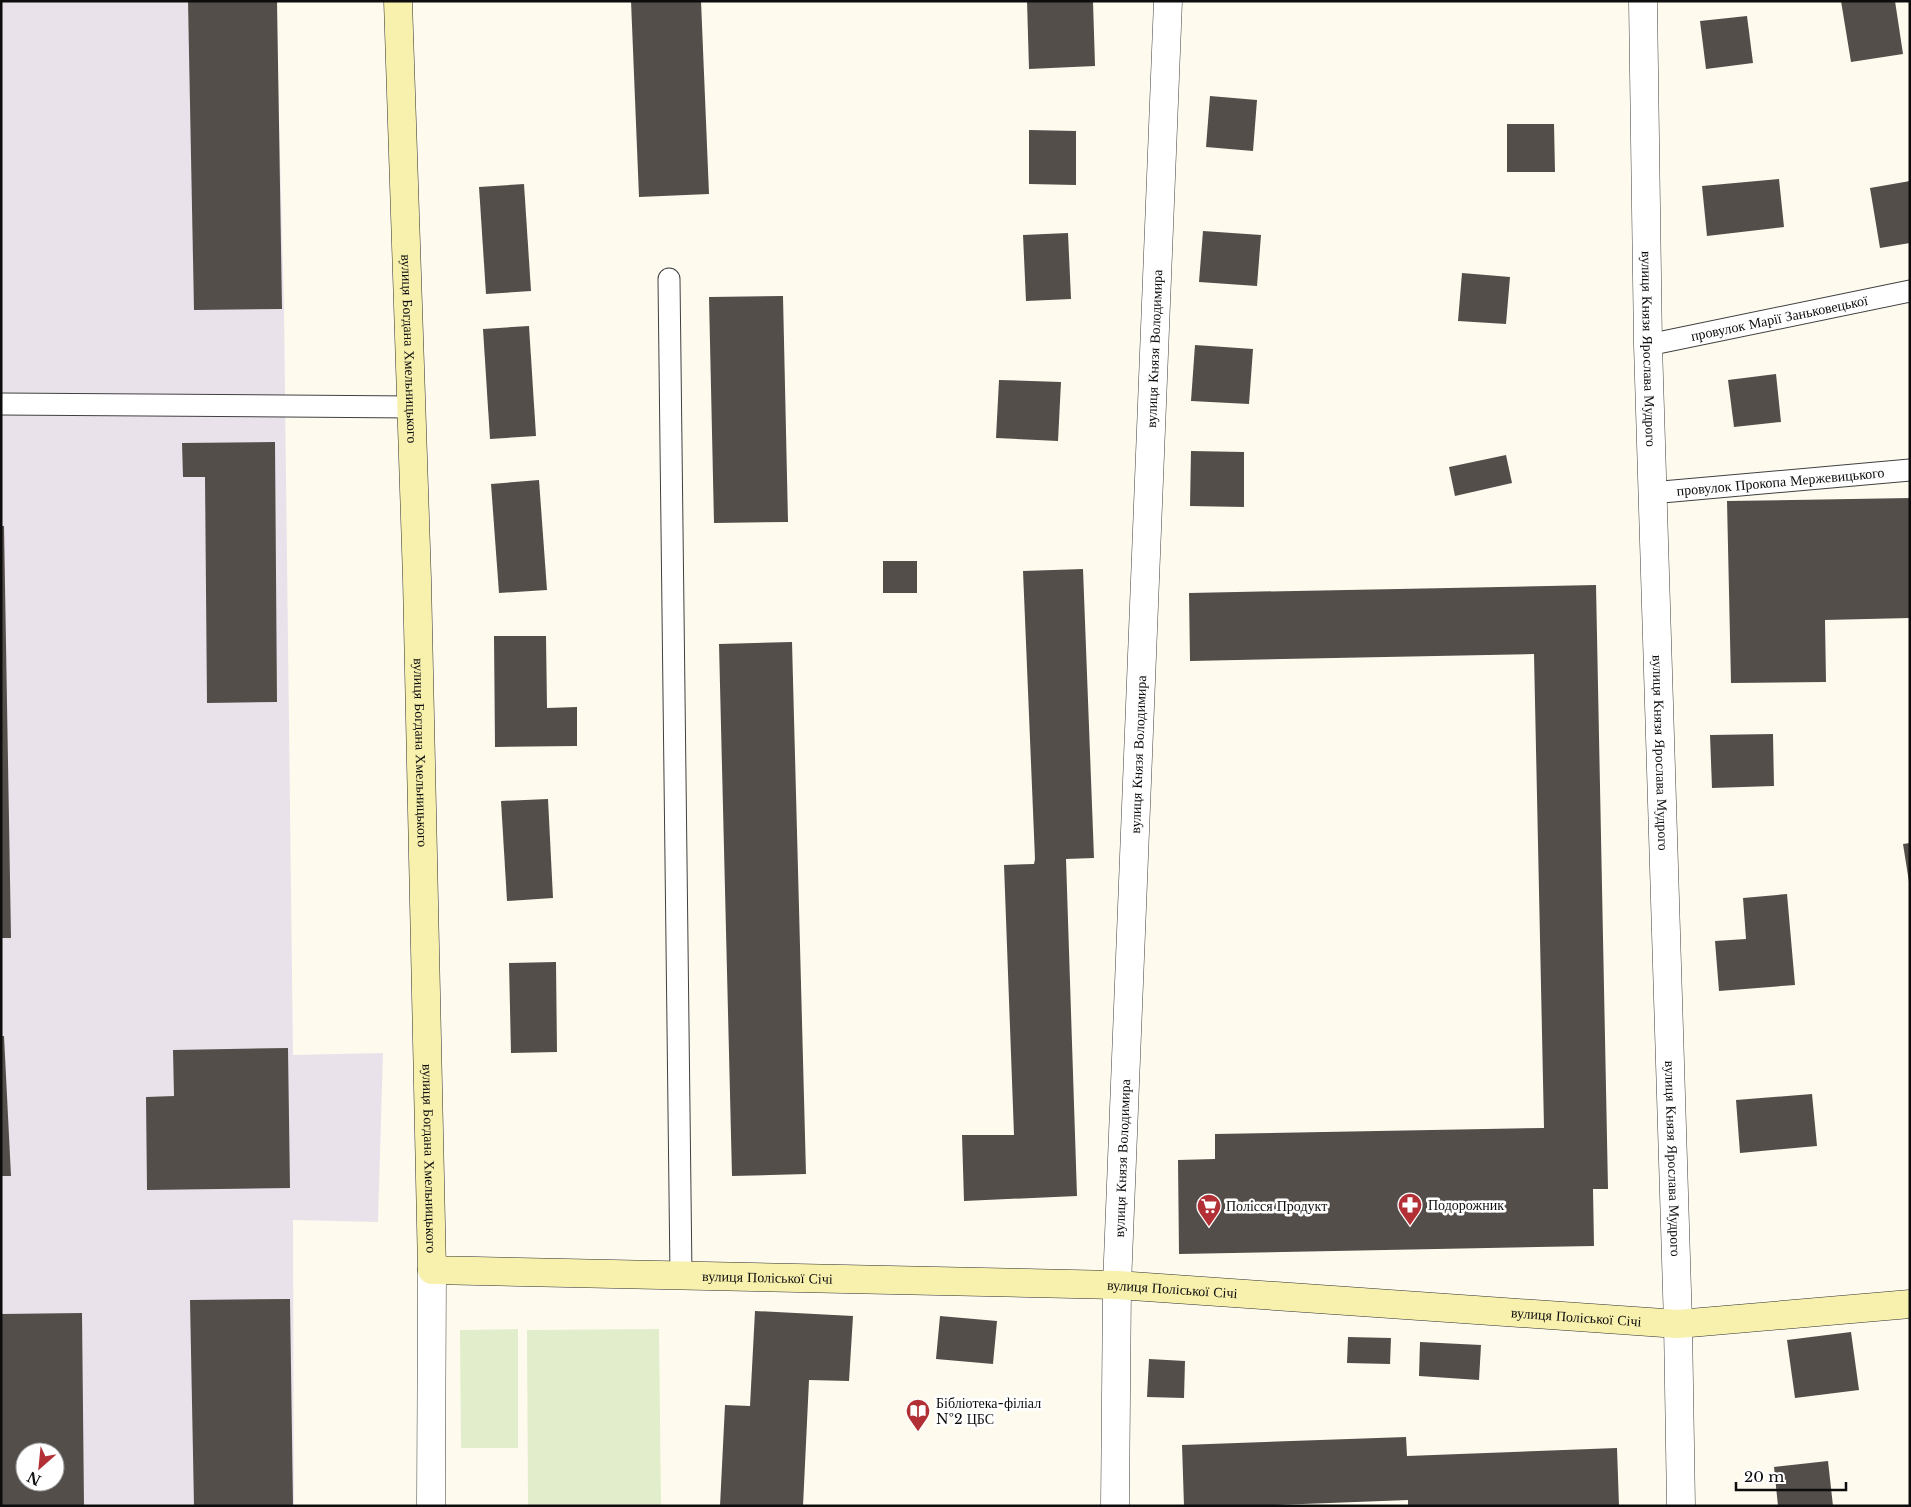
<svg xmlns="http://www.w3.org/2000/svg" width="1911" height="1507" viewBox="0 0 1911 1507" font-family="'Libre Baskerville',serif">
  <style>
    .industrial { fill: #eae2eb; fill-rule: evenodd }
    .pitch { fill: #e1edcb }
    .building { fill: #544e4a; fill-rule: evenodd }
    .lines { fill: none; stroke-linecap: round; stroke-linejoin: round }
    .lane-casing { stroke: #404040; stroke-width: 23 }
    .street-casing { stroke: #404040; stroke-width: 29 }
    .secondary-casing { stroke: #2f2f2f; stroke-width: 29 }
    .lane { stroke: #fff; stroke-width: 21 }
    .street { stroke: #fff; stroke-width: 28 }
    .secondary { stroke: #f8f1ae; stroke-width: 28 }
    .labels { text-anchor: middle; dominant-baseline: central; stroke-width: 5; stroke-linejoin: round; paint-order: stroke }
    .street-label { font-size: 14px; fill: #0d0d0d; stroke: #fff }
    .poi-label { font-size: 14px; fill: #0d0d0d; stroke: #fff; text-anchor: start }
  </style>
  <rect width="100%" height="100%" fill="#fefbee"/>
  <path class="industrial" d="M1,1H276L284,307L293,1055L383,1053L378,1222L293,1220L294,1506H1ZM25,1452H55V1482H25Z"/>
  <g class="pitch">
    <polygon points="518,1329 518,1448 461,1448 460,1330"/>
    <polygon points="659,1329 661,1506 528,1506 527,1330"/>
  </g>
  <g class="building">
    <polygon points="188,1 277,1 282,309 194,310"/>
    <polygon points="631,1 701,1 709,194 639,197"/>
    <polygon points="1027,1 1093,1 1095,66 1029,69"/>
    <polygon points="1841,1 1895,1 1903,54 1851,62"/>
    <polygon points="1747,16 1753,63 1706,69 1700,21"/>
    <polygon points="1210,96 1257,100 1253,151 1206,147"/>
    <polygon points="1507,124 1554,124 1555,172 1507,172"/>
    <polygon points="1029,130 1076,131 1076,185 1029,184"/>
    <polygon points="1779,179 1784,227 1707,236 1702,186"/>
    <polygon points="1910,181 1910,243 1880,248 1870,188"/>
    <polygon points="524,184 531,291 486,294 479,187"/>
    <polygon points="1203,231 1261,235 1257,286 1199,282"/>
    <polygon points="1068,233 1071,299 1026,301 1023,235"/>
    <polygon points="1462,273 1510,277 1506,324 1458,321"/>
    <polygon points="783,296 788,522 714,523 709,297"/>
    <polygon points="529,326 536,436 490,439 483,329"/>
    <polygon points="1195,345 1253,349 1249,404 1191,401"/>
    <polygon points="1776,374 1781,422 1734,427 1728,380"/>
    <polygon points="999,380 1061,382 1058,441 996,438"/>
    <polygon points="275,442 277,702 207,703 205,477 183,477 182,443"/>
    <polygon points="1191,451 1244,452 1244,507 1190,506"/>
    <polygon points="1506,455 1512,483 1455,496 1449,467"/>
    <polygon points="539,480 547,590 499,593 491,484"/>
    <polygon points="1910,498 1910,618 1825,620 1826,682 1731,683 1727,501"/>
    <polygon points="1,526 4,526 11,938 1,938"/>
    <rect x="883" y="561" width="34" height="32"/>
    <polygon points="1083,569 1094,858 1066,859 1077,1196 964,1201 962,1135 1014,1135 1004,865 1034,864 1035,859 1023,571"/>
    <polygon points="1596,585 1608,1189 1593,1189 1594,1246 1179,1254 1178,1160 1215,1159 1215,1134 1544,1128 1534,654 1190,661 1189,593"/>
    <polygon points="494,636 546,636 547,708 577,707 577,746 495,747"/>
    <polygon points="792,642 806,1174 732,1176 719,644"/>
    <polygon points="1773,734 1774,786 1712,788 1710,735"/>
    <polygon points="548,799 553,898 507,901 501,801"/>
    <polygon points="1910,843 1910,882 1909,882 1903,844"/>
    <polygon points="1787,894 1795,985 1719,991 1715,941 1746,939 1743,898"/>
    <polygon points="556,962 557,1052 511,1053 509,963"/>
    <polygon points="1,1036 4,1036 11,1176 1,1176"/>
    <polygon points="288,1048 290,1188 147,1190 146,1097 174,1096 173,1050"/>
    <polygon points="1812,1094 1817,1146 1740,1153 1736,1100"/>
    <polygon points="290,1299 293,1506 194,1506 190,1300"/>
    <polygon points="755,1311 853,1316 849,1381 809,1380 803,1506 720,1506 725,1405 750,1406"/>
    <path d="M82,1313L84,1506H1V1314ZM25,1452H55V1482H25Z"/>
    <polygon points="940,1316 997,1321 993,1364 936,1359"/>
    <polygon points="1851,1332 1859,1390 1795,1398 1787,1340"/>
    <polygon points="1348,1337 1391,1338 1390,1364 1347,1363"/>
    <polygon points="1420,1342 1481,1345 1479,1380 1419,1376"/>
    <polygon points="1149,1359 1185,1361 1184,1398 1147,1397"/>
    <polygon points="1406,1437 1407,1456 1617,1448 1619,1506 1408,1506 1408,1500 1249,1506 1184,1506 1182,1445"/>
    <polygon points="1828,1461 1833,1506 1778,1506 1774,1467"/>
  </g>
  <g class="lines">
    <defs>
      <g id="lane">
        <polyline points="669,279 681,1276"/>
        <path id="s1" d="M1648,345L1910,291"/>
        <polyline points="1,404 412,407"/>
        <path id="s2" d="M1651,493L1910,470"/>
      </g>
      <g id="street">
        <path id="s3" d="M1643,1L1648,345L1678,1324L1681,1506"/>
        <polyline points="431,1506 432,1270"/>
        <path id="s4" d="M1115,1506L1117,1285L1168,1"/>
      </g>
      <g id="secondary">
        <path id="s5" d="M398,1L417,579L432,1270L1117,1285L1678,1324L1910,1304"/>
      </g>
    </defs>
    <use href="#lane" class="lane-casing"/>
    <use href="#street" class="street-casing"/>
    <use href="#secondary" class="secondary-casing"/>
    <use href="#lane" class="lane"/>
    <use href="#street" class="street"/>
    <use href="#secondary" class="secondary"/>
  </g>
  <defs>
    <symbol id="pharmacy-pin" viewBox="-11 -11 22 30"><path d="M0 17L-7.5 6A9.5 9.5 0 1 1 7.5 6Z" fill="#b23035" stroke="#fff"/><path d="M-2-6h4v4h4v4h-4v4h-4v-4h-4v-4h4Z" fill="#fff"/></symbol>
    <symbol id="supermarket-pin" viewBox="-11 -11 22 30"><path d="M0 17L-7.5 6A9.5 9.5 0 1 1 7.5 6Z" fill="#b23035" stroke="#fff"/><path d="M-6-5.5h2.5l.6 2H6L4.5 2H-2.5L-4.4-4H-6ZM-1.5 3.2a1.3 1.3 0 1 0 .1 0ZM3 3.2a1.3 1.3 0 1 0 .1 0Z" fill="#fff"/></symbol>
    <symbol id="library-pin" viewBox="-11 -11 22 30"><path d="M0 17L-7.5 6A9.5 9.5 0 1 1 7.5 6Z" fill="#b23035" stroke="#fff"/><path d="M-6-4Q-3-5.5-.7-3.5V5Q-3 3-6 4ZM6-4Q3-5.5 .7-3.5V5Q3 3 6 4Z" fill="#fff"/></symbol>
  </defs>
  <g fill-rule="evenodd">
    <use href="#pharmacy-pin" x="1396" y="1191" width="28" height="38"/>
    <use href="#supermarket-pin" x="1195" y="1192" width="28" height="38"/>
    <use href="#library-pin" x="904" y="1397" width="28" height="38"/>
  </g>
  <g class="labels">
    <g class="street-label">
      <text stroke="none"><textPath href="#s1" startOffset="134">провулок Марії Заньковецької</textPath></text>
      <text stroke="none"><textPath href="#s5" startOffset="348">вулиця Богдана Хмельницького</textPath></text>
      <text stroke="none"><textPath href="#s4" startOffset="1158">вулиця Князя Володимира</textPath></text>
      <text stroke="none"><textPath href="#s3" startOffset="348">вулиця Князя Ярослава Мудрого</textPath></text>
      <text stroke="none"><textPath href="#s2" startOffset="130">провулок Прокопа Мержевицького</textPath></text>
      <text stroke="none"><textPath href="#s5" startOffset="752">вулиця Богдана Хмельницького</textPath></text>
      <text stroke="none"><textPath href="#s4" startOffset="752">вулиця Князя Володимира</textPath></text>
      <text stroke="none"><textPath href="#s3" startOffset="752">вулиця Князя Ярослава Мудрого</textPath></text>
      <text stroke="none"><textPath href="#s5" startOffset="1158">вулиця Богдана Хмельницького</textPath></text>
      <text stroke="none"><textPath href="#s4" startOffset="348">вулиця Князя Володимира</textPath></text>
      <text stroke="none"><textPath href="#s3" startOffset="1158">вулиця Князя Ярослава Мудрого</textPath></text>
      <text stroke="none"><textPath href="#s5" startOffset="1605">вулиця Поліської Січі</textPath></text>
      <text stroke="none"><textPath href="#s5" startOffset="2010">вулиця Поліської Січі</textPath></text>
      <text stroke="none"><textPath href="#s5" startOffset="2415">вулиця Поліської Січі</textPath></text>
    </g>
    <g class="poi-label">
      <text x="1428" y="1205">Подорожник</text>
      <text x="1226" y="1206">Полісся Продукт</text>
      <text x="936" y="1403">Бібліотека-філіал<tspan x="936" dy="16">№2 ЦБС</tspan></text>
    </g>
  </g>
  <rect width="1911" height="1507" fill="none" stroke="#0d0d0d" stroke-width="5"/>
  <g transform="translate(40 1467) rotate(207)"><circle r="24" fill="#ffffff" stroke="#9e9e9e"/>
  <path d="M0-4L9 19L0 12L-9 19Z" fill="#b23035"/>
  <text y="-8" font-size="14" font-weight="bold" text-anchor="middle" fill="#0d0d0d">N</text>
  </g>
  <path d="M1736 1482v8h110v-8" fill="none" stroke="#0d0d0d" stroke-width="2.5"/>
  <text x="1744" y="1482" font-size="15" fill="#0d0d0d" stroke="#ffffff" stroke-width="4" paint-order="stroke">20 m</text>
</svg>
